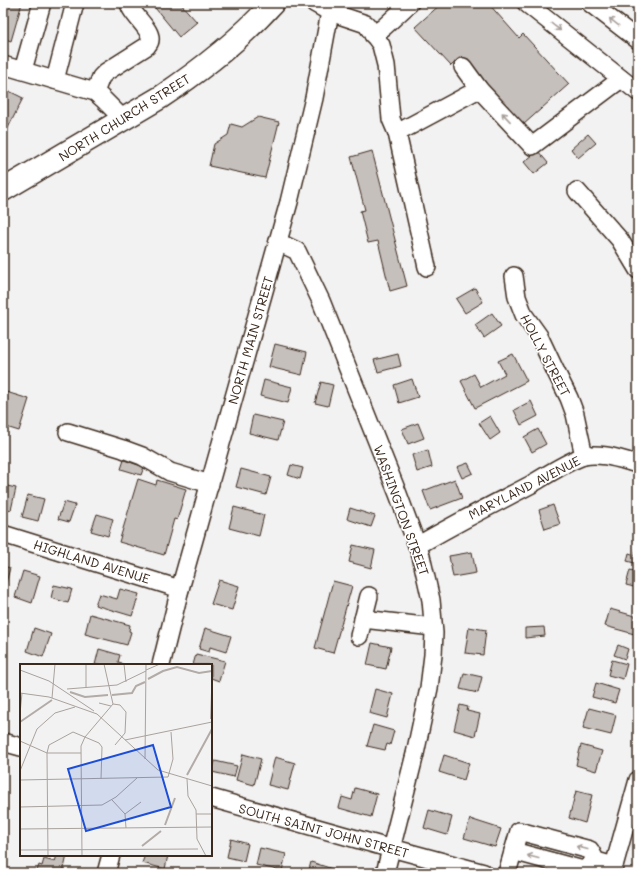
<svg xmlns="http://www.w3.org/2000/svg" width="641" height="876" viewBox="0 0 641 876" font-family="Mali,sans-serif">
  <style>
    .building { fill: #c6c0bd; stroke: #3b2a1e }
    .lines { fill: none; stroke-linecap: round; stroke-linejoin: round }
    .minor-casing { stroke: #3b2a1e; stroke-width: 20 }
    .major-casing { stroke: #3b2a1e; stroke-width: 25 }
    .minor { stroke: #fff; stroke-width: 17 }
    .major { stroke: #fff; stroke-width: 22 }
    .oneway { stroke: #a79f9a }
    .labels { text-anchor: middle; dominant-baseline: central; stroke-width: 3.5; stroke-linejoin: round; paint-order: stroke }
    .street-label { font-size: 13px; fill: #3b2a1e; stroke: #fff }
    .inset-river { fill: none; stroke: #b2aba7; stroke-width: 2 }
    .inset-road { fill: none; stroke: #a9a29d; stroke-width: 1 }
    .view { fill: #1d4ed8; fill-opacity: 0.15; stroke: #1d4ed8; stroke-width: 2 }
    .inset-edge { fill: none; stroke: #3b2a1e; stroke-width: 2 }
  </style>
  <rect width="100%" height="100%" fill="#f3f2f2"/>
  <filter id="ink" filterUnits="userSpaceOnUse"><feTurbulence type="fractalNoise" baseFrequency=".025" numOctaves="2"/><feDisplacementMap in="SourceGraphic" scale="8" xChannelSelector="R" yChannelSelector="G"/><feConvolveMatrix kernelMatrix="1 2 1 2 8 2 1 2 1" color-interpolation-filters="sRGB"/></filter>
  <g filter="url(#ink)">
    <g class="building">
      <polygon points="3,3 22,3 11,41 3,38"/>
      <polygon points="151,3 180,3 197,22 179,37"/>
      <polygon points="442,3 488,3 519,38 523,34 569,84 523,125 462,56 451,66 415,27"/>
      <polygon points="7,90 23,98 3,138 3,98"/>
      <polygon points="258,117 279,122 265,178 209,166 214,144 228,135 231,124 242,127"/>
      <polygon points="588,134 596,143 578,158 571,149"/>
      <polygon points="372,151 407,286 390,291 378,241 368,243 360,211 365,210 351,157"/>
      <polygon points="538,151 548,163 534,174 524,162"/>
      <polygon points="475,288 483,302 465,313 456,299"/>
      <polygon points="492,313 501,326 484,338 475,325"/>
      <polygon points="275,344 307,352 302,375 269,367"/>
      <polygon points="398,354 401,366 378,372 374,360"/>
      <polygon points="513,354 527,381 475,408 461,381 474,374 481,387 505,374 498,361"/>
      <polygon points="412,379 418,397 399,403 394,385"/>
      <polygon points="264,380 292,387 288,403 260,396"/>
      <polygon points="321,382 333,385 328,406 315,403"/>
      <polygon points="3,391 29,399 19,431 3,426"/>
      <polygon points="531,401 538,416 521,425 514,410"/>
      <polygon points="253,415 283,422 278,440 249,433"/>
      <polygon points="490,416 500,433 490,440 479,423"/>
      <polygon points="418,423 424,438 408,444 402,429"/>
      <polygon points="538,429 546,444 532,452 524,437"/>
      <polygon points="428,450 432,467 417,472 412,455"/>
      <polygon points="124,460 144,467 141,475 121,469"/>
      <polygon points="468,463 473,473 462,478 457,467"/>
      <polygon points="291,465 303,468 300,479 288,475"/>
      <polygon points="241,469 271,477 266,495 236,487"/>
      <polygon points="138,479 156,485 157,480 186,489 177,520 174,519 164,555 119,542"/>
      <polygon points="455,479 462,498 430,510 423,491"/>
      <polygon points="3,485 16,488 11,510 3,508"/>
      <polygon points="28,495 44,499 38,521 22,517"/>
      <polygon points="64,502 75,505 69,522 58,519"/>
      <polygon points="553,505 560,524 545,529 539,510"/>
      <polygon points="234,507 264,515 259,536 229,528"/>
      <polygon points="350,508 375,516 371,527 347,519"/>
      <polygon points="97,514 113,519 108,536 91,531"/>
      <polygon points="353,545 375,550 371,568 349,562"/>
      <polygon points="637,547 638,564 627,561 629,553 635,555"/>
      <polygon points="472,552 476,573 453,577 449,556"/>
      <polygon points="3,566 10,568 3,594"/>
      <polygon points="630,570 638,572 638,588 626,585"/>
      <polygon points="23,571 40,576 32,603 15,597"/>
      <polygon points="219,580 239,586 232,610 211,604"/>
      <polygon points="333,581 352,586 333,653 315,648"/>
      <polygon points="54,585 72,589 68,603 51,598"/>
      <polygon points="120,589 139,594 132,616 95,605 99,594 117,599"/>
      <polygon points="610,609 638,617 638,635 605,626"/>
      <polygon points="90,614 130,625 129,631 131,632 127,645 85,634"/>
      <polygon points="469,627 486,630 483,655 465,653"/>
      <polygon points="544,627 545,636 525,638 525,628"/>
      <polygon points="34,628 51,634 43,657 27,651"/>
      <polygon points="205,628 231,636 226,652 210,647 209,652 199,649"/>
      <polygon points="372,643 391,647 386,669 367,665"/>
      <polygon points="618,645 628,649 625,659 614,655"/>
      <polygon points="99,649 120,655 118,662 122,663 122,665 95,665"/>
      <polygon points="196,654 225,661 219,681 211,678 211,665 193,665"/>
      <polygon points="612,660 627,664 623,679 608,675"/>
      <polygon points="464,673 482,677 478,693 460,689"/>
      <polygon points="596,683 619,690 615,703 592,697"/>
      <polygon points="375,689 393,694 387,718 369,713"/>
      <polygon points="460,705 468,707 467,711 480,714 475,736 454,730"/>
      <polygon points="589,708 616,715 611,735 583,728"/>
      <polygon points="373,725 394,731 390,745 387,744 385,750 367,746"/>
      <polygon points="581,745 602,751 596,771 576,765"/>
      <polygon points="243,754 261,759 254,785 236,780"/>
      <polygon points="444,755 469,763 464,780 439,772"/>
      <polygon points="275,757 295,763 288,790 268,785"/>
      <polygon points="215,761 237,766 234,777 212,772"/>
      <polygon points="355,788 377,794 371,817 339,808 342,797 352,800"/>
      <polygon points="576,791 592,795 585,823 569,818"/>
      <polygon points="429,810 452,817 447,835 424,828"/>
      <polygon points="470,819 501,829 495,847 464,838"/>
      <polygon points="231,839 248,844 244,861 227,857"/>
      <polygon points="260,848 286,854 282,871 256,865"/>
      <polygon points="57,855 67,855 63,873 36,873 39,865 42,866 44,859 55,862"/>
      <polygon points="145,855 168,855 165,869 142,863"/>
      <polygon points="311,862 342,872 342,873 308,873"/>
    </g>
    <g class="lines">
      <defs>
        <g id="minor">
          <polyline points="314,3 330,12 366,24 381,45 386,65 391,119 397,133 479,89"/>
          <polyline points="526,3 638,92"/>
          <polyline points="590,3 638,40"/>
          <polyline points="373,35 384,27 410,3"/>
          <polyline points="3,65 95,92 103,99 123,119"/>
          <polyline points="463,67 479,89 532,146 621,79"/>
          <polyline points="23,70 42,3"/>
          <polyline points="55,80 75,3"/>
          <path d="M95,92L101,77L106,72L147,46C148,44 150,43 150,40C152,29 131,15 129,3"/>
          <polyline points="397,133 427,267"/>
          <polyline points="577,191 620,240 638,270"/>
          <polyline points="278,242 297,251 321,301 398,494 421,556 431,600 434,633 433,655 429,688 415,754 385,873"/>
          <polyline points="514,276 517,297 524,315 539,336 555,370 569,398 575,414 584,456"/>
          <polyline points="68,432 123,449 142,456 170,472 210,484"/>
          <polyline points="3,534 180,589"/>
          <path d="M417,546C454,524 492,505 530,485C545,476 568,461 584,456C601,452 622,460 638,464"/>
          <polyline points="363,619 433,627"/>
          <polyline points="359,636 369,596"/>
          <polyline points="161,665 180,589 289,202 314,98 330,12 334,3"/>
          <polyline points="3,742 21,747"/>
          <polyline points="211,798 392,849 395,849 484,873"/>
          <polyline points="513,851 583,870 596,861"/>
          <polyline points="106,873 111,855"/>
          <polyline points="507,873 519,831 590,850 596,861 614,866"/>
          <polyline points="612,873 638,780"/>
        </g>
        <path id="major" d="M3,190L161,97C201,70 241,39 273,3"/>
      </defs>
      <use href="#minor" class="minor-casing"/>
      <use href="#major" class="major-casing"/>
      <use href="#minor" class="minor"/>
      <use href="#major" class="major"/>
    </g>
    <defs><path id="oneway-shaft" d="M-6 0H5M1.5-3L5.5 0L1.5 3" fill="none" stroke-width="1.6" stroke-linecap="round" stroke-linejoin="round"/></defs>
    <g class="oneway">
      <use href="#oneway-shaft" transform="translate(614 22) rotate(-142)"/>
      <use href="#oneway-shaft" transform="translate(556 27) rotate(38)"/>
      <use href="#oneway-shaft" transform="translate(506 117) rotate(-133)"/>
      <use href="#oneway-shaft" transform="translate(582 848) rotate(-165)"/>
      <use href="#oneway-shaft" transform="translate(533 857) rotate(-165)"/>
    </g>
  </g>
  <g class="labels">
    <g class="street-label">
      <text transform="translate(124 117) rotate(-32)">NORTH CHURCH STREET</text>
      <text transform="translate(250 340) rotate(-74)">NORTH MAIN STREET</text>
      <text transform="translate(546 355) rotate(62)">HOLLY STREET</text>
      <text transform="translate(524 487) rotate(-27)">MARYLAND AVENUE</text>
      <text transform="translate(402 510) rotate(70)">WASHINGTON STREET</text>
      <text transform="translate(92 561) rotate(17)">HIGHLAND AVENUE</text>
      <text transform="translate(324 830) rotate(15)">SOUTH SAINT JOHN STREET</text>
    </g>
  </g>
  <g transform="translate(20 664)">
    <rect width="192" height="192" fill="#f3f2f2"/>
    <path class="inset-river" d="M128,15L143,7L157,3L179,9L192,7M50,28L65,33L88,31M92,31L112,29L116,22L125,18M191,55L192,28M0,58L32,36M167,111L192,65M145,161L155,134M122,182L141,167"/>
    <path class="inset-road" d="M84,0L93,40M104,0L106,18M0,6L29,17L74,47M126,6L140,0M66,24V0M47,25L97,21L126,7M0,29L29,33L77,50L138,106L192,122M32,34L35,0M79,39L91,42M93,40L100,41L106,48L105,69L95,81M0,50L2,29M105,76L192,58M0,77L27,89H61M125,95L126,0M0,107L17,65L35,49L55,43M167,115L168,132L176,146L177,175L186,192M0,116L148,113L153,95L151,68M92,136L105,150L106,164M0,143L82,141L96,133L117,114M105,150L121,138M176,150H192M0,165L192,163M0,186L178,185M28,192L27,89L29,81L53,68L79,79L82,83L81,115M62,192L61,82L65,73L93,40"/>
    <path class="view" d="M133,81L151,143L66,167L48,105Z"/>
    <rect width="192" height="192" class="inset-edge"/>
  </g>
  <rect width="641" height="876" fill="none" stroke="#fff" stroke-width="16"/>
  <rect x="8" y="8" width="625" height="860" fill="none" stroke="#3b2a1e" stroke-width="1.5" filter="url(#ink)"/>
</svg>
